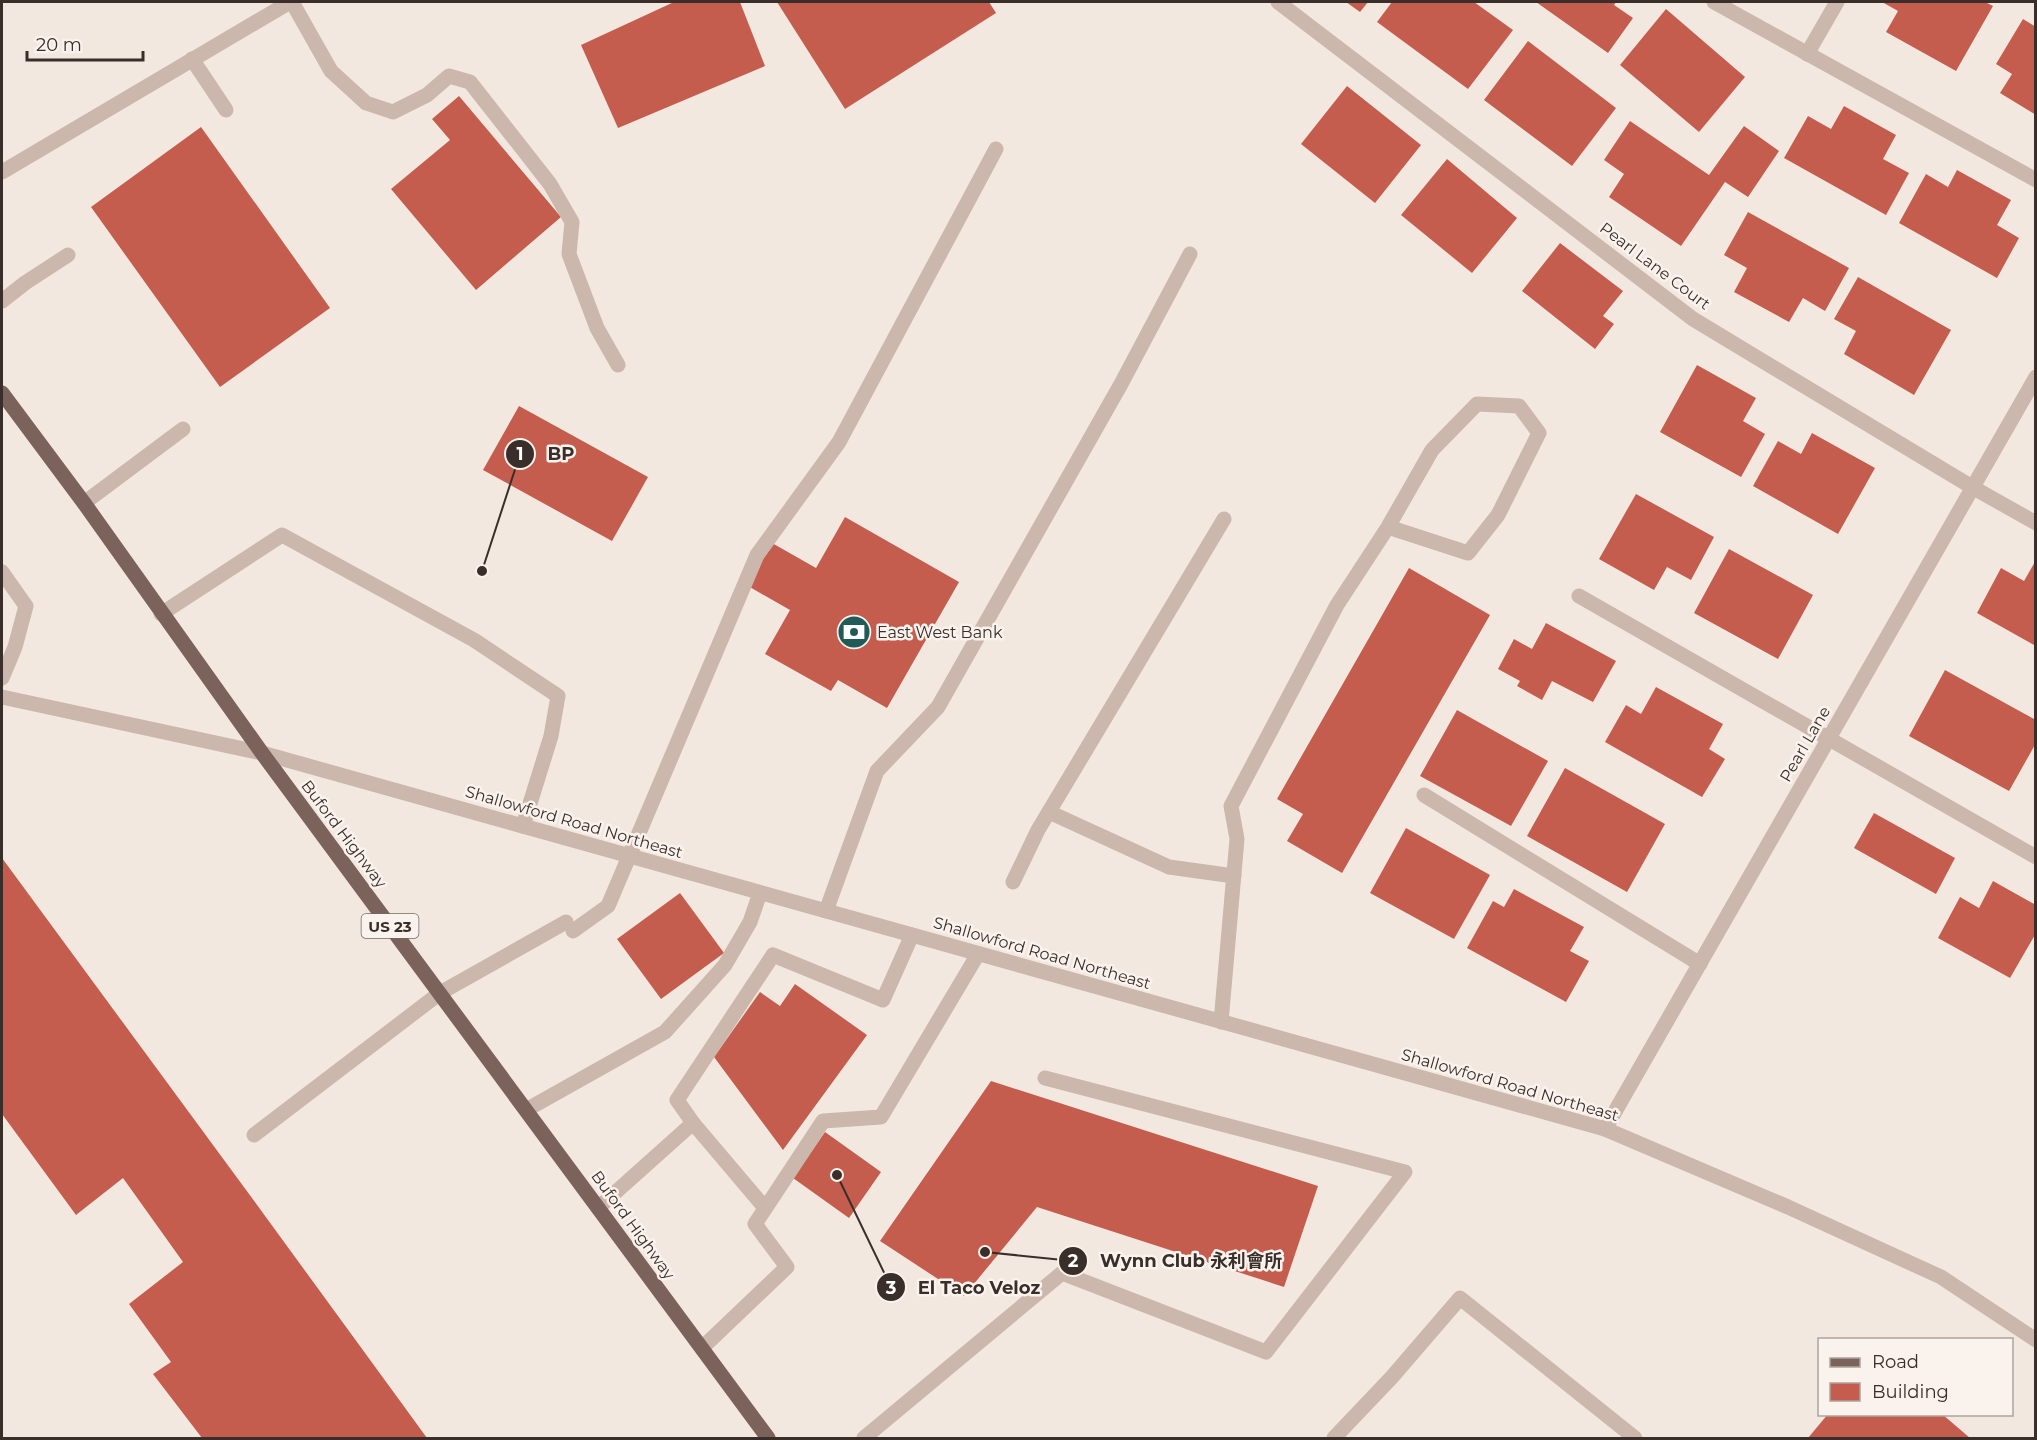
<svg xmlns="http://www.w3.org/2000/svg" width="2037" height="1440" viewBox="0 0 2037 1440" font-family="Montserrat,'Noto Sans SC',sans-serif">
  <style>
    .building { fill: #c45d4d }
    .lines { fill: none; stroke-linecap: round; stroke-linejoin: round }
    .minor { stroke: #cbb7ab; stroke-width: 15 }
    .major { stroke: #7b635c; stroke-width: 15 }
    .labels { text-anchor: middle; dominant-baseline: central; stroke-width: 5; stroke-linejoin: round; paint-order: stroke }
    .shield { fill: #faf2ed; stroke: #736964; stroke-width: 1.5 }
    .shield-label { font-size: 15px; font-weight: bold; fill: #392e2a }
    .street-label { font-size: 16px; fill: #392e2a; stroke: #faf2ed }
    .poi-label { font-size: 16px; fill: #392e2a; stroke: #faf2ed; text-anchor: start }
    .leader { fill: none; stroke: #392e2a; stroke-width: 2 }
    .callout-dot { fill: #392e2a; stroke: #faf2ed; stroke-width: 2 }
    .mark-label { font-size: 18px; text-anchor: middle; font-weight: bold; fill: #fff }
    .callout-label { font-size: 18px; text-anchor: middle; font-weight: bold; fill: #392e2a; stroke: #faf2ed; stroke-width: 5; stroke-linejoin: round; paint-order: stroke }
  </style>
  <rect width="100%" height="100%" fill="#f3e8e0"/>
  <g class="building">
    <polygon points="674,2 740,2 765,66 618,128 581,45"/>
    <polygon points="777,2 989,2 996,13 845,109"/>
    <polygon points="1346,2 1368,2 1360,12"/>
    <polygon points="1392,2 1474,2 1513,30 1468,89 1377,22"/>
    <polygon points="1536,2 1616,2 1614,5 1633,18 1608,53"/>
    <polygon points="1882,2 1985,2 1993,6 1956,71 1886,32 1898,11"/>
    <polygon points="1666,9 1745,77 1699,132 1620,65"/>
    <polygon points="2023,19 2036,27 2036,115 2000,93 2012,74 1996,64"/>
    <polygon points="1528,41 1616,108 1572,166 1484,100"/>
    <polygon points="1347,86 1421,145 1375,203 1301,144"/>
    <polygon points="459,96 561,217 476,290 391,189 450,140 432,119"/>
    <polygon points="1844,106 1896,135 1883,159 1909,173 1886,215 1784,158 1808,116 1831,129"/>
    <polygon points="1630,121 1709,175 1744,126 1779,151 1748,197 1725,182 1681,246 1609,197 1624,174 1604,160"/>
    <polygon points="201,127 330,308 220,387 91,207"/>
    <polygon points="1447,159 1517,218 1472,273 1401,215"/>
    <polygon points="1957,170 2011,200 1997,225 2019,238 1997,278 1899,223 1926,174 1948,187"/>
    <polygon points="1748,212 1849,268 1825,311 1803,298 1789,322 1734,292 1747,268 1724,255"/>
    <polygon points="1560,243 1623,291 1603,316 1614,324 1595,349 1522,291"/>
    <polygon points="1858,277 1951,330 1914,395 1844,354 1856,331 1834,319"/>
    <polygon points="1697,365 1756,398 1743,421 1765,434 1741,477 1660,432"/>
    <polygon points="519,406 648,477 612,541 483,470"/>
    <polygon points="1812,433 1875,468 1838,534 1753,486 1778,441 1801,454"/>
    <polygon points="1636,494 1714,537 1691,580 1667,567 1654,590 1599,559"/>
    <polygon points="845,517 959,582 887,708 838,680 831,691 765,654 790,610 748,586 772,543 816,568"/>
    <polygon points="1729,549 1813,595 1778,659 1694,613"/>
    <polygon points="2036,560 2036,646 1977,613 2001,568 2024,581"/>
    <polygon points="1409,568 1490,615 1342,873 1287,841 1303,814 1277,799"/>
    <polygon points="1546,623 1616,661 1593,702 1552,681 1542,700 1517,686 1520,681 1498,669 1514,639 1532,649"/>
    <polygon points="1945,670 2036,720 2036,743 2009,791 1909,736"/>
    <polygon points="1656,687 1723,724 1709,749 1725,759 1702,797 1605,742 1626,705 1641,714"/>
    <polygon points="1457,710 1548,761 1511,826 1420,776"/>
    <polygon points="1565,768 1665,824 1627,892 1527,836"/>
    <polygon points="1874,813 1955,858 1936,894 1854,848"/>
    <polygon points="1406,828 1490,875 1454,939 1370,893"/>
    <polygon points="2,858 260,1209 427,1438 202,1438 153,1374 171,1362 129,1304 183,1262 123,1178 76,1215 2,1114"/>
    <polygon points="1993,881 2036,905 2036,933 2010,978 1938,938 1960,897 1979,908"/>
    <polygon points="1514,889 1584,927 1570,951 1589,961 1566,1002 1467,948 1493,901 1504,907"/>
    <polygon points="680,893 724,953 661,999 617,939"/>
    <polygon points="795,984 867,1035 783,1150 714,1057 760,992 780,1006"/>
    <polygon points="991,1081 1318,1186 1284,1287 1037,1207 964,1296 880,1241"/>
    <polygon points="825,1132 881,1172 849,1218 793,1178"/>
    <polygon points="1828,1414 1942,1414 1970,1438 1808,1438"/>
  </g>
  <g class="lines">
    <g class="minor">
      <polyline points="292,2 331,71 366,103 393,112 427,95 449,76 470,82 550,184 572,222 569,254 597,328 618,365"/>
      <polyline points="1278,2 1693,319 1972,487 2036,523"/>
      <polyline points="1714,2 2036,180"/>
      <polyline points="1807,54 1837,2"/>
      <polyline points="192,59 226,110"/>
      <polyline points="2,172 290,2"/>
      <polyline points="2,301 25,283 68,255"/>
      <polyline points="84,503 183,429"/>
      <polyline points="2,572 26,606 15,647 2,678"/>
      <polyline points="1579,596 2036,857"/>
      <polyline points="161,614 282,535 474,640 558,696 551,736 523,826"/>
      <polyline points="2,697 262,753 1605,1129 1788,1207 1941,1277 2036,1340"/>
      <polyline points="1424,795 1700,964"/>
      <polyline points="1049,812 1169,867 1234,876"/>
      <polyline points="1013,882 1038,830 1224,519"/>
      <polyline points="826,911 877,771 938,707 1121,384 1190,254"/>
      <polyline points="573,931 608,906 757,555 839,442 996,149"/>
      <polyline points="1221,1022 1237,839 1231,806 1337,605 1388,527 1432,450 1477,404 1519,406 1539,433 1498,515 1468,553 1388,527"/>
      <polyline points="526,1110 665,1032 725,965 750,922 760,893"/>
      <polyline points="693,1123 677,1100 773,955 883,1000 912,935"/>
      <polyline points="1605,1129 2036,377"/>
      <polyline points="254,1135 440,993 566,922"/>
      <polyline points="598,1208 693,1123 765,1208"/>
      <polyline points="702,1348 787,1267 755,1224 823,1121 881,1117 978,954"/>
      <polyline points="864,1438 1062,1273 1266,1352 1405,1172 1045,1078"/>
      <polyline points="1334,1438 1392,1377 1460,1298 1635,1438"/>
    </g>
    <polyline class="major" points="2,393 84,503 262,753 768,1438"/>
  </g>
  <defs>
    <symbol id="bank-disc" viewBox="-11 -11 22 22"><circle r="9.5" fill="#205b58" stroke="#faf2ed"/><path d="M-6-4H6V4H-6ZM0-2.3a2.3 2.3 0 1 0 0 4.6a2.3 2.3 0 1 0 0-4.6Z" fill="#fff"/></symbol>
  </defs>
  <g fill-rule="evenodd">
    <use href="#bank-disc" x="835" y="613" width="38" height="38"/>
  </g>
  <g class="labels">
    <rect class="shield" x="361.5" y="914" width="57" height="24" rx="4.5"/>
    <g class="shield-label">
      <text x="390" y="926">US 23</text>
    </g>
    <g class="street-label">
      <text transform="translate(1655 266) rotate(37)">Pearl Lane Court</text>
      <text transform="translate(1805 744) rotate(-60)">Pearl Lane</text>
      <text transform="translate(574 822) rotate(16)">Shallowford Road Northeast</text>
      <text transform="translate(344 834) rotate(53)">Buford Highway</text>
      <text transform="translate(1042 953) rotate(16)">Shallowford Road Northeast</text>
      <text transform="translate(1510 1085) rotate(16)">Shallowford Road Northeast</text>
      <text transform="translate(633 1225) rotate(54)">Buford Highway</text>
    </g>
    <g class="poi-label">
      <text x="877" y="632">East West Bank</text>
    </g>
  </g>
  <path class="leader" d="M482 571L520 454M985 1252L1073 1261M837 1175L891 1287"/>
  <g class="callout-dot">
    <circle cx="482" cy="571" r="6"/>
    <circle cx="985" cy="1252" r="6"/>
    <circle cx="837" cy="1175" r="6"/>
    <circle cx="520" cy="454" r="15"/>
    <circle cx="1073" cy="1261" r="15"/>
    <circle cx="891" cy="1287" r="15"/>
  </g>
  <g class="mark-label">
    <text x="520" y="460">1</text>
    <text x="1073" y="1267">2</text>
    <text x="891" y="1294">3</text>
  </g>
  <g class="callout-label">
    <text x="561" y="460">BP</text>
    <text x="1191" y="1267">Wynn Club 永利會所</text>
    <text x="979" y="1294">El Taco Veloz</text>
  </g>
  <rect width="2037" height="1440" fill="none" stroke="#392e2a" stroke-width="6"/>
  <rect x="1818" y="1338" width="195" height="78" fill="#faf2ed" stroke="#ada49f" stroke-width="1.5"/>
  <rect x="1830" y="1358" width="30" height="9" fill="#7b635c" stroke="#ada49f" stroke-width="1.5"/>
  <text x="1872" y="1368" font-size="18" fill="#392e2a">Road</text>
  <rect x="1830" y="1383" width="30" height="18" fill="#c45d4d" stroke="#ada49f" stroke-width="1.5"/>
  <text x="1872" y="1398" font-size="18" fill="#392e2a">Building</text>
  <path d="M27 51v9h116v-9" fill="none" stroke="#392e2a" stroke-width="3"/>
  <text x="36" y="51" font-size="18" fill="#392e2a" stroke="#faf2ed" stroke-width="4.5" paint-order="stroke">20 m</text>
</svg>
